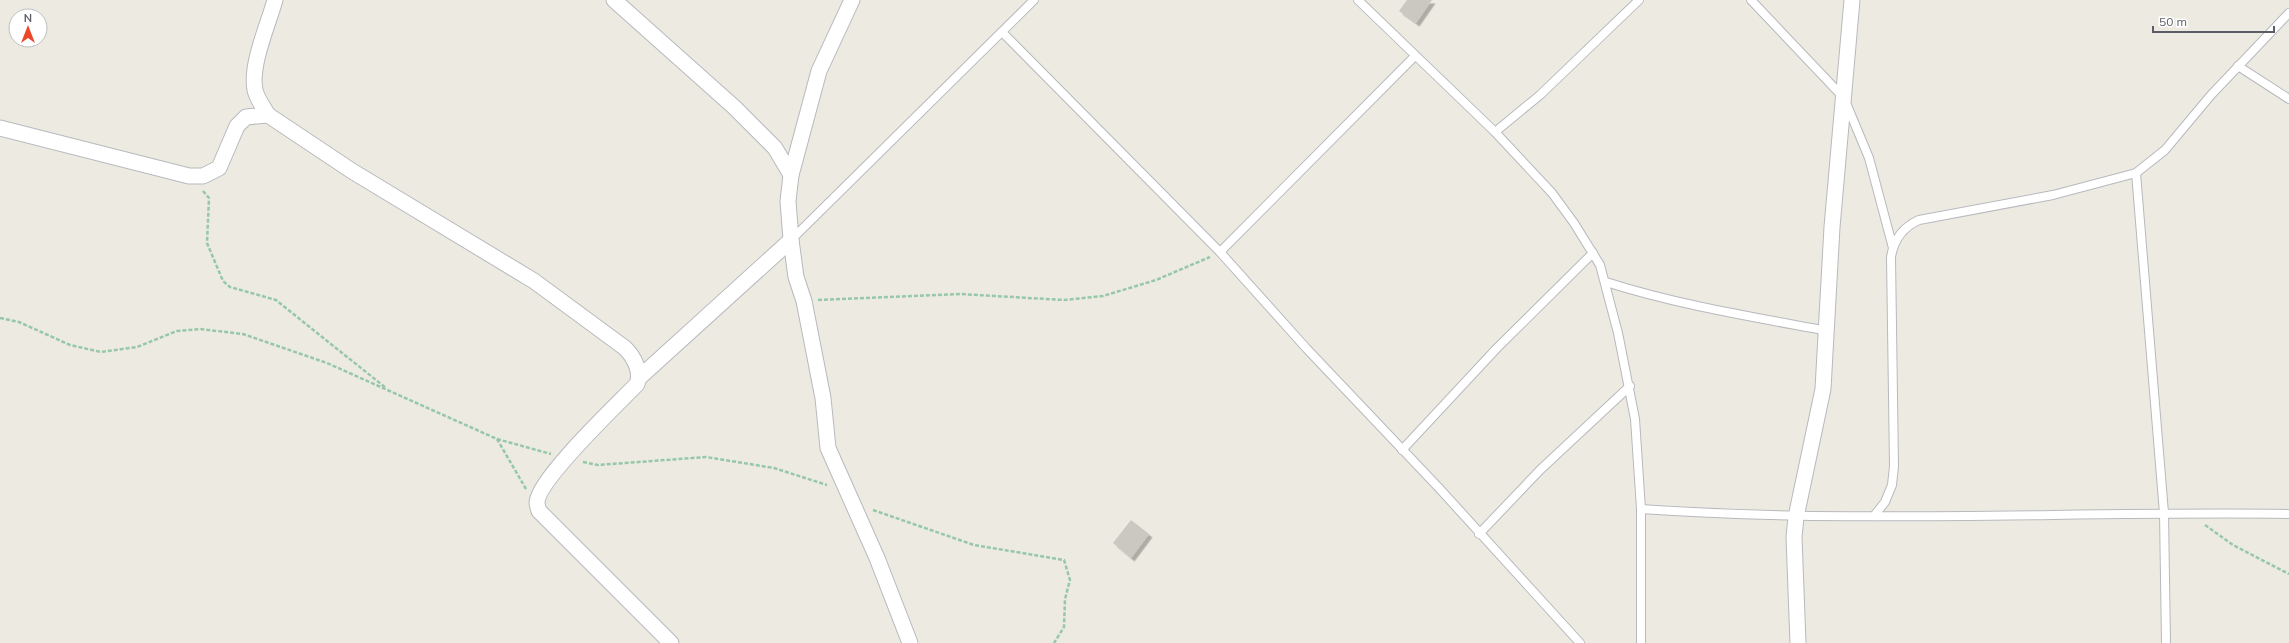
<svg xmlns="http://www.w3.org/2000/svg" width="2289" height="643" viewBox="0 0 2289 643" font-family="Mulish,sans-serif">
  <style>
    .building { fill: #cac8c1; filter: url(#shadow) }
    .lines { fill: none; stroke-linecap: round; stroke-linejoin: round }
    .service-casing { stroke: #b7b9be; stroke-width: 10 }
    .minor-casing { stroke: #b7b9be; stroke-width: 17 }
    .path { stroke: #96c7a8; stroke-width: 2.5; stroke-dasharray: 4 2; stroke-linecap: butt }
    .service { stroke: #fff; stroke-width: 8 }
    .minor { stroke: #fff; stroke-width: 15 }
  </style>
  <defs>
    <filter id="shadow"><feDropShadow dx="3.5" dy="3.5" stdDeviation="0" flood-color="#0004"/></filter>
  </defs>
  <rect width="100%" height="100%" fill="#edebe1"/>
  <g class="building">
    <polygon points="1407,0 1432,0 1416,23 1399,11"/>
    <polygon points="1131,520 1149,534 1131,558 1113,543"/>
  </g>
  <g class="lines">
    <defs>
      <g id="service">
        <polyline points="1358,0 1495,132 1552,193 1574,223 1600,265 1618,333 1635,419 1641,509 1641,643"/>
        <polyline points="1751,0 1844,98 1869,158 1893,248"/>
        <polyline points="1002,32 1220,252 1307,349 1439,488 1580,643"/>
        <polyline points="2238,66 2289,99"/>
        <polyline points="1495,132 1540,95 1639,0"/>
        <polyline points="2136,173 2164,513 2166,643"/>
        <polyline points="791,240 1034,0"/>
        <polyline points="1220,252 1415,56"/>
        <path d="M1606,282C1678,305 1753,317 1828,331"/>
        <polyline points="1402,450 1497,348 1593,253"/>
        <path d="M1641,509C1857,524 2073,511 2289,514"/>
        <path d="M1874,516L1885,502L1892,485L1894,466L1891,257C1894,239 1903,227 1919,220L2053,195L2136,173L2165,150L2211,95L2289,13"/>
        <polyline points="1479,534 1540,470 1630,386"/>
      </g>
      <g id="minor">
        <polyline points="614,0 734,107 775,148 791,175"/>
        <polyline points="852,0 819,71 791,175 788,201 791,240 796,277 804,301 823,398 828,448 877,558 910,643"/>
        <path d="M268,115C264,108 257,99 255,90C250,65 268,25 275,0"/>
        <path d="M0,128L189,176H203L219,168L237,126L246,117L268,115L352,171L534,281L625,348C634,357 642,372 637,384C618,404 539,478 537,502C537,504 538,508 539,511L671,643"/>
        <polyline points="640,377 791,240"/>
        <polyline points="1798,643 1794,537 1796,517 1823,389 1832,227 1852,0"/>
      </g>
    </defs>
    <use href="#service" class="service-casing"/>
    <use href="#minor" class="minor-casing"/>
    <g class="path">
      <polyline points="203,191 209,198 207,243 223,281 230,287 276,300 386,388"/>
      <polyline points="818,300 960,294 1064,300 1103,296 1156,280 1210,257"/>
      <polyline points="0,318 19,322 70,345 101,352 137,347 177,331 200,329 243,334 327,363 497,439 551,454"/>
      <polyline points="497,439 526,489"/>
      <polyline points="583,462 598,465 706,457 774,468 827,485"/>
      <polyline points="873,510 974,545 1064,560 1070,580 1065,599 1064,627 1054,643"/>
      <polyline points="2205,525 2233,545 2289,574"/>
    </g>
    <use href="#service" class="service"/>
    <use href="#minor" class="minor"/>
  </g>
  <g transform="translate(28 28)"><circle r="19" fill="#ffffff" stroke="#bdbec1"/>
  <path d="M0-3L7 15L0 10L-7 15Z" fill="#ec4729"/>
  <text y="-6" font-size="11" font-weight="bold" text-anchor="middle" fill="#5a5d63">N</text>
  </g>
  <path d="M2153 26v6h121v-6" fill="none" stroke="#5a5d63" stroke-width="2"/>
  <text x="2159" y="26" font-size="12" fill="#5a5d63" stroke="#ffffff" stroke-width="3" paint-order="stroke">50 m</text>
</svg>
